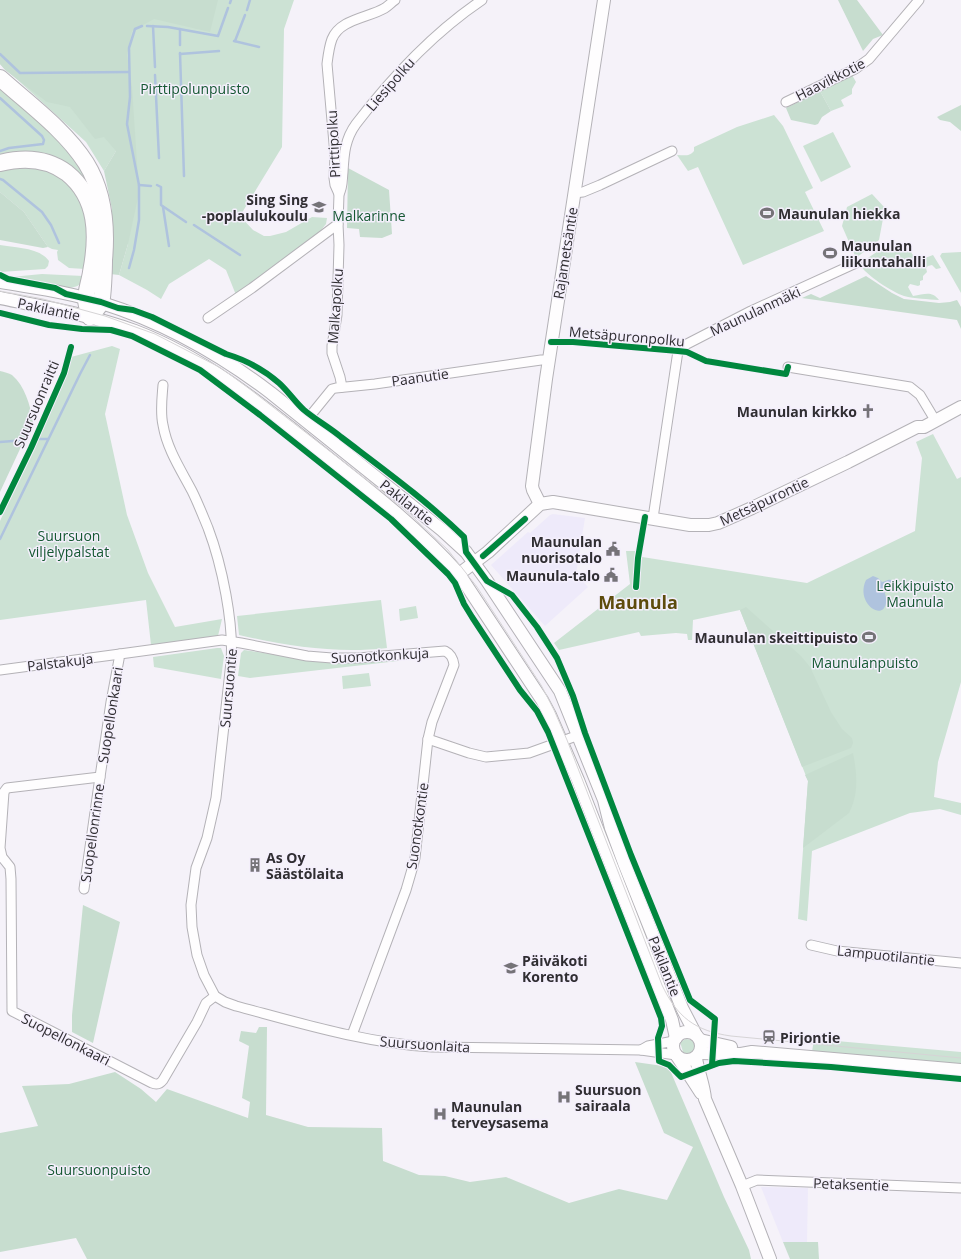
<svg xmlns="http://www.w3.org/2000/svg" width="961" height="1259" viewBox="0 0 961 1259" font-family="'Open Sans',sans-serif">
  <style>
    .commercial { fill: #eeeafa }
    .green { fill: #cce2d4 }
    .forest { fill: #c7ddcf }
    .water { fill: #afc3de }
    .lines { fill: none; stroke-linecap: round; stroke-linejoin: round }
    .stream { stroke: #afc3de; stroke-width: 2.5 }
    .street-casing { stroke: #b4b2b7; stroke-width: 11 }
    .secondary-casing { stroke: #b4b2b7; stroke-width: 14 }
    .highway-casing { stroke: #b4b2b7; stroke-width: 18 }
    .street { stroke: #fefdfe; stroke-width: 9 }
    .secondary { stroke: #fefdfe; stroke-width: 12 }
    .highway { stroke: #fefdfe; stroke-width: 16 }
    .tram { stroke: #d6d4d6; stroke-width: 1 }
    .cycleway-casing { stroke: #f4effc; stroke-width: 8 }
    .cycleway { stroke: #00873e; stroke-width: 6 }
    .labels { text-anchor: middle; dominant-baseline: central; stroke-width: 3; stroke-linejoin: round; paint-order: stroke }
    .street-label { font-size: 14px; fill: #302e32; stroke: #f4effc }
    .park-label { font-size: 14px; fill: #155832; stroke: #f4effc }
    .poi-label { font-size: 14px; font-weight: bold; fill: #302e32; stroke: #f4effc; text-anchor: start }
    .district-label { font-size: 18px; font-weight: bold; fill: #5d4b0c; stroke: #f4effc }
  </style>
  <rect width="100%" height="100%" fill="#f5f2f9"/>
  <g class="commercial">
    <polygon points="553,514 585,518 576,574 588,587 545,626 491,565 528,532 530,533 550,515"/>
    <polygon points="761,1187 808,1188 807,1242 783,1242"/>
  </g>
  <g class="green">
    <polygon points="0,0 294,0 284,29 282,147 240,216 253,230 264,236 270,236 286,232 312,217 327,218 326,224 318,234 280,261 236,295 226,270 209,259 169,284 161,299 147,290 119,275 128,244 116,151 104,171 86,142 0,64"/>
    <polygon points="852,75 856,82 852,89 852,94 841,100 844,106 831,111 820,91"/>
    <polygon points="0,85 72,153 95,195 78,177 0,160"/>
    <path d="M774,115L783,126L813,188L805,192L824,231L743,265L698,167L688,171L677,155C684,155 689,157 694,151V147L737,127Z"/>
    <polygon points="833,132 851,167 821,182 803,146"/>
    <polygon points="16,165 50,170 75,189 89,224 85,269 69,268 58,260 57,252 58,250 52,249 48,247 24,212 0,192 0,170"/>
    <polygon points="872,194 885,208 879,240 856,258 842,226 847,207"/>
    <path d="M0,245C15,248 39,247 49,261L48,266L45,269L0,272Z"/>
    <path d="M887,245L910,247L912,254L917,258H925L933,255L941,268L936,269L932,265L928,266L926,268L927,272L923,276V280L920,281V285L918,286L910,284L908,287L913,296C924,295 931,290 939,300C928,299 915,299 904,296C892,292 866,275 859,264Z"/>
    <polygon points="961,252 961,293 940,256 942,253"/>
    <path d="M42,274L83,276C82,282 80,286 74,287C66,290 18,281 11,277Z"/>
    <polygon points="112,346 120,349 105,414 127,515 148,573 175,627 222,619 218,636 151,645 146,600 0,620 0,521 61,387 71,357"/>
    <polygon points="933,434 957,479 961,477 961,682 938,762 934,797 961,803 961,815 940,809 910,813 812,851 807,921 798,919 808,781 740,610 693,620 692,640 688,640 687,634 676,633 641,636 639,632 559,650 554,643 630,584 626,551 636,551 636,556 807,583 915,531 922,458 916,442"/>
    <path d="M381,600L387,648C337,654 287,646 239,635L237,616Z"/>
    <polygon points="416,606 418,618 400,621 399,609"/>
    <polygon points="217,648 221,648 224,656 221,679 154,667 153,657"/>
    <polygon points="244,650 323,662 398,661 250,678 238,676 241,653"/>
    <polygon points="369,673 371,686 343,689 342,676"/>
    <path d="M686,1039L692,1040L695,1045C695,1052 691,1056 684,1055L680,1042Z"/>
    <polygon points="814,1039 961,1052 961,1066 812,1052"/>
  </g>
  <g class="forest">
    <polygon points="0,0 218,0 210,32 154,19 132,31 127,55 132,87 139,193 128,244 119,275 110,274 112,209 104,171 116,151 104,137 95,139 70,107 47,102 5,70 0,64"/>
    <polygon points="838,0 857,0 883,35 873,39 863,51"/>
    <polygon points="820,91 831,111 822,117 818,124 815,125 791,120 786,108"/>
    <polygon points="961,105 961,131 950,122 940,120 937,117"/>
    <polygon points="348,168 389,190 392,234 382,238 360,237 359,229 347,228"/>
    <polygon points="0,192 24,212 48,247 43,248 0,240"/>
    <polygon points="866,276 892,293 904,299 939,303 950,302 957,300 961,307 961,329 957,320 802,298 811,294 820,298"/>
    <path d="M0,371C4,372 9,373 12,375C25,386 30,405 33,421L0,492Z"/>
    <polygon points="746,607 801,656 810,667 831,712 842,729 852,738 853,743 851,748 802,767 740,610"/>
    <path d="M853,753C857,773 859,794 849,813L803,848L808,781L805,775Z"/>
    <polygon points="83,905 120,922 93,1043 72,1032 72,1015"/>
    <polygon points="259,1027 267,1027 266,1115 308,1127 382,1128 383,1161 419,1175 445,1176 470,1182 506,1177 569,1203 619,1189 667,1200 693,1147 664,1133 635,1062 663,1066 670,1070 724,1197 749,1250 751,1259 87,1259 76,1238 0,1252 0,1133 38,1126 22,1086 69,1084 115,1072 141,1089 156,1102 167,1089 248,1118 250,1102 242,1098 249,1046 239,1041 241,1031 256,1033"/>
    <polygon points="783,1242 818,1242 819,1259 790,1259"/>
  </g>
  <path class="water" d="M873,576L878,578L882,582C887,581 888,578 893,581C895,585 895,588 891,591L884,590C885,594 887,599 886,603C883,622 855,603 866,580Z"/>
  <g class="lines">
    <g class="stream">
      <polyline points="230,3 231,0"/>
      <polyline points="247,10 250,0"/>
      <polyline points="147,26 168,27 218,36 228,8"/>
      <polyline points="153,26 155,67"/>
      <polyline points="234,41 259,47"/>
      <polyline points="235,41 245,15"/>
      <polyline points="180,45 180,29"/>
      <polyline points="180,53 184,176"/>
      <polyline points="0,54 20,73 129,72"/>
      <polyline points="180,54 219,51"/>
      <polyline points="155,75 159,158"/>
      <polyline points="0,98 42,136 44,140 43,144 9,148 0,151"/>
      <polyline points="0,179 3,180 42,212 51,225 59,243"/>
      <polyline points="139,185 151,186"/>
      <polyline points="157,185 161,187 161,205 186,222"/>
      <polyline points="163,207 169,246"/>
      <polyline points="194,225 240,255"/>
      <polyline points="129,268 134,250 139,220 139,185 127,124 130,97 129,48 135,29 142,26"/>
      <polyline points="39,439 48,439"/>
      <polyline points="0,442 26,440"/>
      <polyline points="0,539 80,374 90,355"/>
    </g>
    <defs>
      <g id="street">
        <polyline points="786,102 855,69 869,59 919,0"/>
        <polyline points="574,193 583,192 600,185 672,151"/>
        <path d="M339,194C343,187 342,180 343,172C344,154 345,139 356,124C392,77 433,33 482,0"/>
        <polyline points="338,224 339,245 337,315 332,346 332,353 340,377 342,387"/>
        <path d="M208,318L252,288L338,224L339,194L335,185L334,178L335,155L327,64C328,56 329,47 332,39C340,19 368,18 385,8C388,6 391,3 395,0"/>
        <polyline points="788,367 910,387 920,395 935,420"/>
        <path d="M163,385C162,398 160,412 163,425C167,449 181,470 192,491C198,503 203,516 208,528C222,565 234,623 231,662L216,798L207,838L196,868L191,905L192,927L197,955L204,975L215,996L225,1002L236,1006C300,1023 365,1043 432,1047L641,1050L676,1055"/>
        <polyline points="306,421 332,389 336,388 375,384 541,360 549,360"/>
        <polyline points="653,518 678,351 685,345 751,311 856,263"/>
        <polyline points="0,670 120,654"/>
        <polyline points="428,739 469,753 486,757 529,753 579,735"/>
        <polyline points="84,889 100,777"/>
        <polyline points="811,945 837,951 961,963"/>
        <path d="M215,996L206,1003L197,1022L163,1080C160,1084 157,1085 152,1083L12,1011L11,879L10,867L2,857L0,848L4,792L7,788L100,777L111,702L120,654L222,640L241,643L307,656L332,658H358L445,651C451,654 453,658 454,665L432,722L428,739L415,858L413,866L406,890L352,1035"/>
        <polyline points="641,1050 648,1046 674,1041"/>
        <polyline points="742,1186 757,1180 961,1188"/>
      </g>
      <g id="secondary">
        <path d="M0,282C34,288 69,292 102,303C163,322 220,354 271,393L442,530L466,552L487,581L560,691L604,800L611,828L624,863L682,1008L696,1035"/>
        <path d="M0,298C45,307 91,315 135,331C208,359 266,408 326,456C373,493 419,529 459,574L542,700L550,715L578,780L659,987L672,1020L676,1038"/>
        <polyline points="540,504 533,490 532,486 546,379 604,0"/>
        <polyline points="459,574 488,552 540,504 553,502 690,525 709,525 718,523 752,508 848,462 917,427 924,427 961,407"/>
        <circle cx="687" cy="1046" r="14"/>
        <polyline points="700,1040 731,1047"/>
        <polyline points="700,1053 741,1054 752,1052 961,1070"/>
        <polyline points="677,1056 701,1093"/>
        <path d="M696,1058C698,1072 704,1085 705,1099L742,1186L770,1259"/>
      </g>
      <g id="highway">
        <path d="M0,78C29,104 65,130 86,163C104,192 107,227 104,260C104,269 103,296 101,303C98,308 93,313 90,317"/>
        <path d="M0,163C24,157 47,158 67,173C98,198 98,236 91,272C90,280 86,291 86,299C86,305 89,312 90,317"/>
      </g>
    </defs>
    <use href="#street" class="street-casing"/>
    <use href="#secondary" class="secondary-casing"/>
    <use href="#highway" class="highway-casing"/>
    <use href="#street" class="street"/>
    <use href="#secondary" class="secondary"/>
    <use href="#highway" class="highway"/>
    <path class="tram" d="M0,291L43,299L105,316L155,334L221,368L251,390L403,508L448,550L477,587L541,685L554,710L567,740L662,985C677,1017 695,1031 731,1036L961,1058"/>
    <defs>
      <g id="cycleway">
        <path d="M0,275L8,279L55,288L66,294L101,302L118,308L133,310L152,317L226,354C246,360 263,369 279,383C288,391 295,402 304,410C316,420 329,427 341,437C383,469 426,500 464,537L466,552L487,581L512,595L537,627L557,658L573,696L585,733L631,855L690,1000L715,1019L712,1065"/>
        <polyline points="0,313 49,325 82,329 111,330 132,336 200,370 260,415 391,519 448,574 455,583 464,604 472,617 520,690 537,711 548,732 661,1018 662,1026 658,1038 659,1061 669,1065 681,1077 719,1063 734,1061 831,1067 961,1079"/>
        <polyline points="551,342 573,342 678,351 687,352 706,361 786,374 788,367"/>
        <polyline points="0,512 31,448 64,373 71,347"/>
        <polyline points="483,556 525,519"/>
        <polyline points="636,587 638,558 645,517"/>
      </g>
    </defs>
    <use href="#cycleway" class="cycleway-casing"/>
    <use href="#cycleway" class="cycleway"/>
  </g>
  <defs>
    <symbol id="school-bare" viewBox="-9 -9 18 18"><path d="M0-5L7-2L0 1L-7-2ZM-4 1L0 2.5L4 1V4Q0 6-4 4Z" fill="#757378" stroke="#f4effc" stroke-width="2.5" paint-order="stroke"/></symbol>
    <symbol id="stadium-bare" viewBox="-9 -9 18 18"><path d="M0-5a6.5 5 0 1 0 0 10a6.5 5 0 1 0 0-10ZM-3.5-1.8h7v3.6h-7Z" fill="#757378" stroke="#f4effc" stroke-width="2.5" paint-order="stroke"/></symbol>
    <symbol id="church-bare" viewBox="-9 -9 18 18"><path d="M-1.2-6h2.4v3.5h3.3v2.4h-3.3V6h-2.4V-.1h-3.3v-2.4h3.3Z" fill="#757378" stroke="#f4effc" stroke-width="2.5" paint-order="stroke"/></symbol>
    <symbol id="civic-bare" viewBox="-9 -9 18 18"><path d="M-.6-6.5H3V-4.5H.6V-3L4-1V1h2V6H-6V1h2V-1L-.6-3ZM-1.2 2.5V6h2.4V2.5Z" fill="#757378" stroke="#f4effc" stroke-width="2.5" paint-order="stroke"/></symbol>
    <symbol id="building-bare" viewBox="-9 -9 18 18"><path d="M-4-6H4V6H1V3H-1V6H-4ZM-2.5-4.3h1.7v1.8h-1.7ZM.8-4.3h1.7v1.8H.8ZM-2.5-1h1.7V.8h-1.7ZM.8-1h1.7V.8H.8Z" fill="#757378" stroke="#f4effc" stroke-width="2.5" paint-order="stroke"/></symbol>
    <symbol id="station-bare" viewBox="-9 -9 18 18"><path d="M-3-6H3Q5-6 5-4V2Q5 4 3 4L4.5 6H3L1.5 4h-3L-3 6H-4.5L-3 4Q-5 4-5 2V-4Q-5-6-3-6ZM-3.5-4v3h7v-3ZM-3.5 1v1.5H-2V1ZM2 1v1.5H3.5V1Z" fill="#757378" stroke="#f4effc" stroke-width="2.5" paint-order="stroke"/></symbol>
    <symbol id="hospital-bare" viewBox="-9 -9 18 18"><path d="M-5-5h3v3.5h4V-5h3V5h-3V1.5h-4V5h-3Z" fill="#757378" stroke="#f4effc" stroke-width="2.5" paint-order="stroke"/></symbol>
  </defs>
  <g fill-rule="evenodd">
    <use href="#school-bare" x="309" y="197" width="20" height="20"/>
    <use href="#stadium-bare" x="757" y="203" width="20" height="20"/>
    <use href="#stadium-bare" x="820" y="243" width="20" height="20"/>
    <use href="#church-bare" x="858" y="401" width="20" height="20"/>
    <use href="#civic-bare" x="603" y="539" width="20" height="20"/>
    <use href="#civic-bare" x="601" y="565" width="20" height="20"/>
    <use href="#stadium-bare" x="859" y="627" width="20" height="20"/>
    <use href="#building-bare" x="245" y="855" width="20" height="20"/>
    <use href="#school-bare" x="501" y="958" width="20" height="20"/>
    <use href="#station-bare" x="759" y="1027" width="20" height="20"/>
    <use href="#hospital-bare" x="554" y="1087" width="20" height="20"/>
    <use href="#hospital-bare" x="430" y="1104" width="20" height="20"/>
  </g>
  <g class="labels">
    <g class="street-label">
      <text transform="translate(830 79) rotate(-27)">Haavikkotie</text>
      <text transform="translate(390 84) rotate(-49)">Liesipolku</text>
      <text transform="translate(333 144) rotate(-93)">Pirttipolku</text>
      <text transform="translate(565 253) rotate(-81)">Rajametsäntie</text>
      <text transform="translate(335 306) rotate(-86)">Malkapolku</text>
      <text transform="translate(49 309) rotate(12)">Pakilantie</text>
      <text transform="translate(755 311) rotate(-25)">Maunulanmäki</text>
      <text transform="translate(627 336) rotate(5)">Metsäpuronpolku</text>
      <text transform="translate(420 377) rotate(-8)">Paanutie</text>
      <text transform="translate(36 404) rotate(-67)">Suursuonraitti</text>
      <text transform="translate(764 501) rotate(-25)">Metsäpurontie</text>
      <text transform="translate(407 502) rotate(38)">Pakilantie</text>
      <text transform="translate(380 655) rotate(-3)">Suonotkonkuja</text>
      <text transform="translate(60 662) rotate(-7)">Palstakuja</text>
      <text transform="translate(228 688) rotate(-85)">Suursuontie</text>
      <text transform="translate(110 715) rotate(-81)">Suopellonkaari</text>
      <text transform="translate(417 826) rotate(-82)">Suonotkontie</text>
      <text transform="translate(92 833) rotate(-82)">Suopellonrinne</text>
      <text transform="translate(886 955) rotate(6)">Lampuotilantie</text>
      <text transform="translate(665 966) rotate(68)">Pakilantie</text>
      <text transform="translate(66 1039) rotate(27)">Suopellonkaari</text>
      <text transform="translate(425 1044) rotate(4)">Suursuonlaita</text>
      <text transform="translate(851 1184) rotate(2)">Petaksentie</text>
    </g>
    <g class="park-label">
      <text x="195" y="88">Pirttipolunpuisto</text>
      <text x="369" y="215">Malkarinne</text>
      <text x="69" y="535">Suursuon<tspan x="69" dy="16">viljelypalstat</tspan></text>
      <text x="915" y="585">Leikkipuisto<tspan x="915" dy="16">Maunula</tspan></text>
      <text x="865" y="662">Maunulanpuisto</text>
      <text x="99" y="1169">Suursuonpuisto</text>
    </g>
    <g class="poi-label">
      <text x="308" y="199" text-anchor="end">Sing Sing<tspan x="308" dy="16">-poplaulukoulu</tspan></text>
      <text x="778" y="213">Maunulan hiekka</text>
      <text x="841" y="245">Maunulan<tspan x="841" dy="16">liikuntahalli</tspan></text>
      <text x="857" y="411" text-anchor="end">Maunulan kirkko</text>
      <text x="602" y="541" text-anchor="end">Maunulan<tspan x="602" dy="16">nuorisotalo</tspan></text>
      <text x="600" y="575" text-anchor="end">Maunula-talo</text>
      <text x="858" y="637" text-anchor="end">Maunulan skeittipuisto</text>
      <text x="266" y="857">As Oy<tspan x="266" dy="16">Säästölaita</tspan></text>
      <text x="522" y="960">Päiväkoti<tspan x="522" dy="16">Korento</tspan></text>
      <text x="780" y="1037">Pirjontie</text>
      <text x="575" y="1089">Suursuon<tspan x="575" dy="16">sairaala</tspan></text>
      <text x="451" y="1106">Maunulan<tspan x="451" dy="16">terveysasema</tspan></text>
    </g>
    <g class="district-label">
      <text x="638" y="602">Maunula</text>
    </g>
  </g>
</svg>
